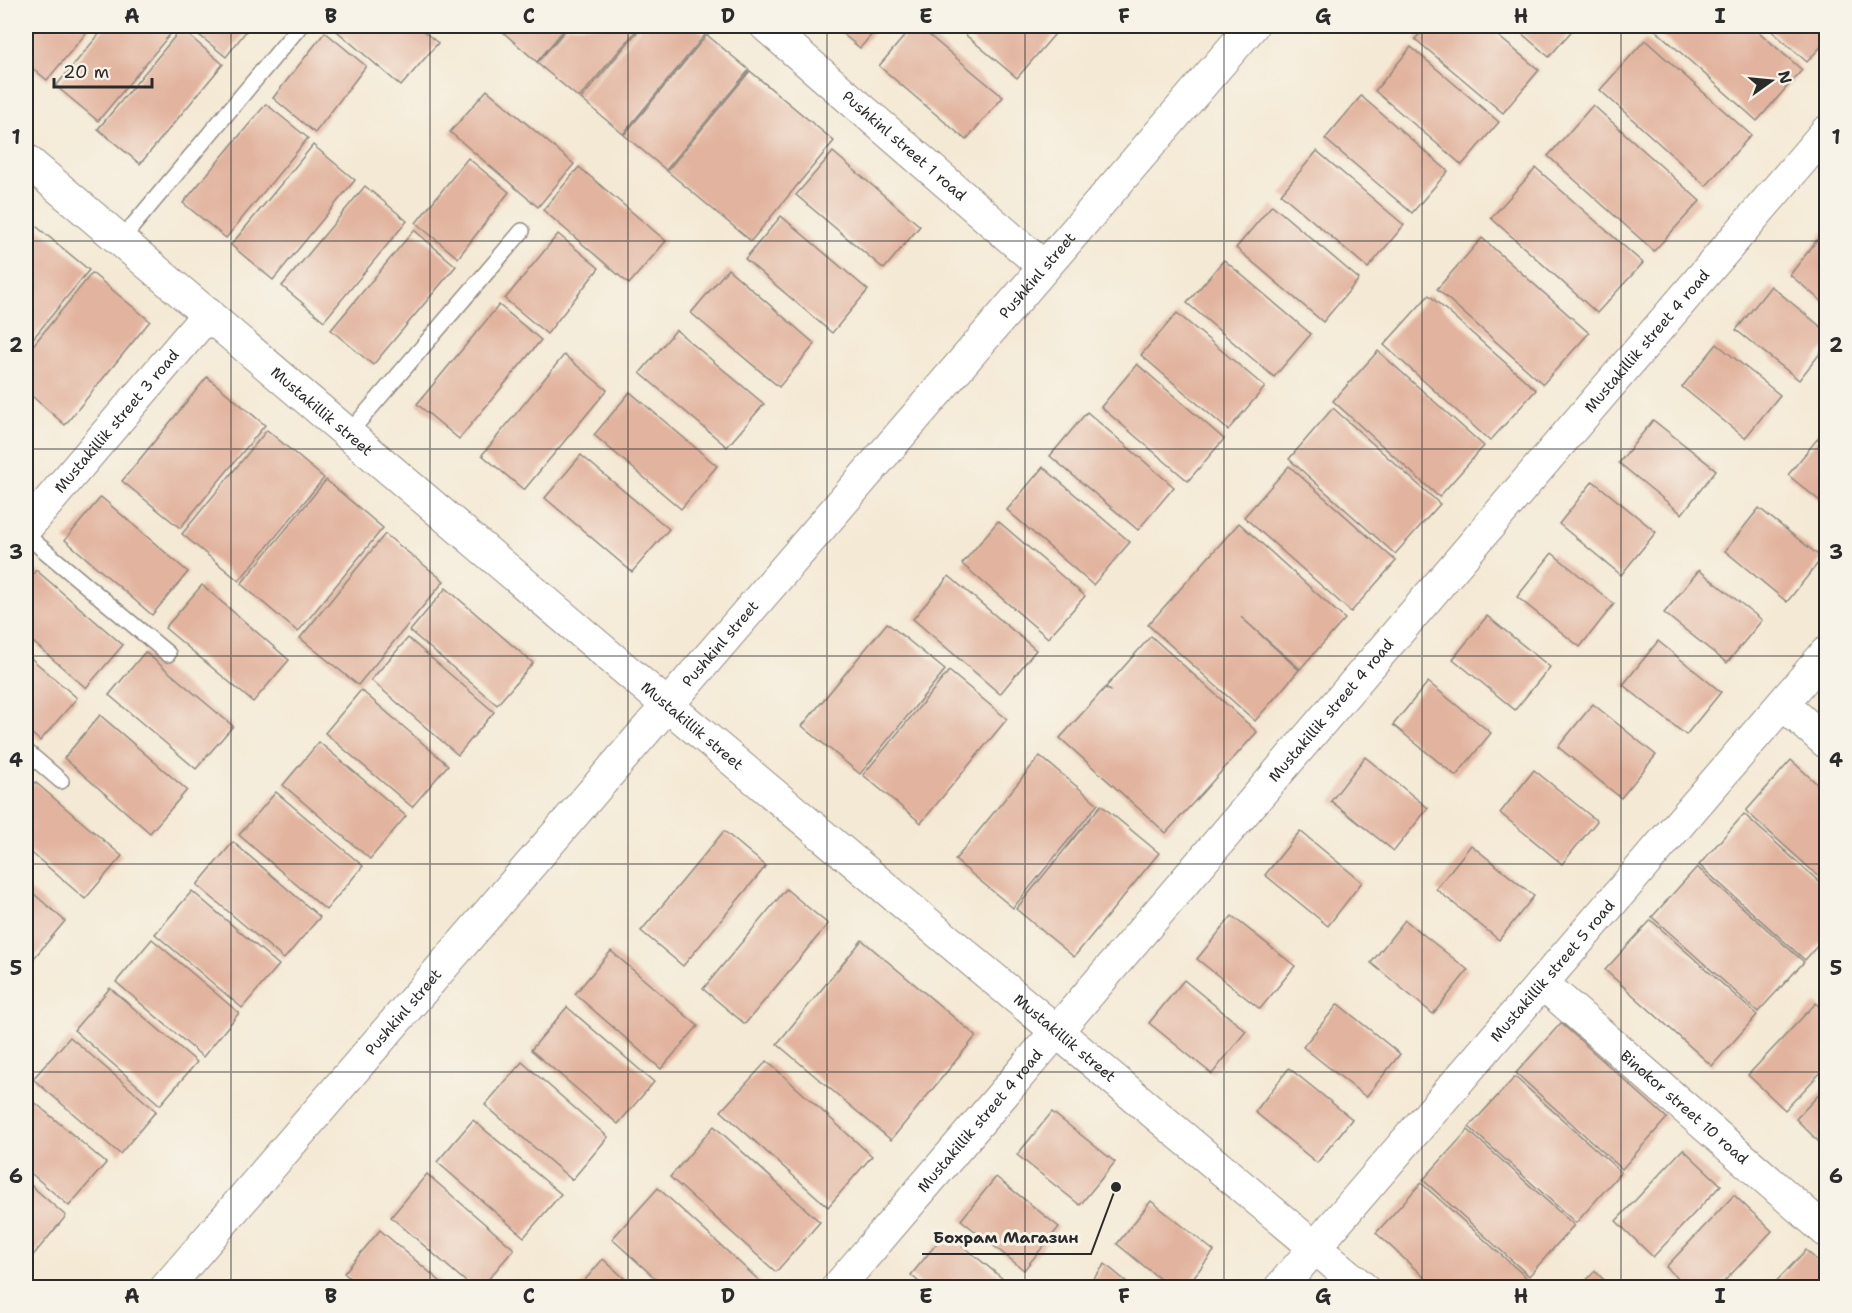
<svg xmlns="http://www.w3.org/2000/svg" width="1852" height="1313" viewBox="0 0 1852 1313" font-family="'Shantell Sans',sans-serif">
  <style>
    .building { fill: #e2b49f }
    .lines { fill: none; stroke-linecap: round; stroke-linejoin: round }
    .service-casing { stroke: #908a80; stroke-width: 18 }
    .minor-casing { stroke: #908a80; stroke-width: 34 }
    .service { stroke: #fff; stroke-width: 15 }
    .minor { stroke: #fff; stroke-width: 32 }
    .grid { fill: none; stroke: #2b2b2b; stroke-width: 1.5; stroke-opacity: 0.55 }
    .labels { text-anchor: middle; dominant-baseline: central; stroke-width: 6; stroke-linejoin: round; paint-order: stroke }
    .street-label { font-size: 15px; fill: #2b2b2b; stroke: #f7f3e8 }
    .leader { fill: none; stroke: #2b2b2b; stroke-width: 2 }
    .callout-dot { fill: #2b2b2b; stroke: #f7f3e8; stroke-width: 2 }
    .callout-label { font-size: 16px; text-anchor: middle; font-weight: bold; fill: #2b2b2b; stroke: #f7f3e8; stroke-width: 6; stroke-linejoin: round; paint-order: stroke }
    .neatline { fill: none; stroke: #2b2b2b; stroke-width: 2 }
    .grid-label { font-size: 20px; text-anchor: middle; font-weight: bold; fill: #2b2b2b }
  </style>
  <rect width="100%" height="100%" fill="#f7f3e8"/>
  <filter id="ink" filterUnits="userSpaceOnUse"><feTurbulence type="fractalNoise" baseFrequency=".0167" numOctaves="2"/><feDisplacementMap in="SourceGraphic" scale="12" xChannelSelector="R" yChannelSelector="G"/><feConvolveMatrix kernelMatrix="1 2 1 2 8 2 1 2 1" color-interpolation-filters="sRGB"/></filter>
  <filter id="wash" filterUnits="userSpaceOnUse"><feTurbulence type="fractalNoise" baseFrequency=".008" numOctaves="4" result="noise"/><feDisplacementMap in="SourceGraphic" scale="24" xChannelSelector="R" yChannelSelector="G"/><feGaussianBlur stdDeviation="1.35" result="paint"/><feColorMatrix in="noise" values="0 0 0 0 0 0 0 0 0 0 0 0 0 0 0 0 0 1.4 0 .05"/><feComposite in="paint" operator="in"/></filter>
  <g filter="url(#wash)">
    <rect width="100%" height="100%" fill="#f4e9d4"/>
    <g id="blocks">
      <g class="building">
        <polygon points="26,26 92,26 47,80 26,63"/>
        <polygon points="106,26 177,26 98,121 56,86"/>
        <polygon points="188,26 250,26 226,57"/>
        <polygon points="331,26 417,26 438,43 401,86"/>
        <polygon points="496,26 567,26 537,62"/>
        <polygon points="569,26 640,26 579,98 537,63"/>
        <polygon points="642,26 694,26 705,35 623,134 581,99"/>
        <polygon points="833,26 879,26 860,48"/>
        <polygon points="913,26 918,26 1003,97 966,140 879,66"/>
        <polygon points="955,26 1042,26 1054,35 1017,78"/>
        <polygon points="1427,26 1486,26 1539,70 1503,113 1415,39"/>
        <polygon points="1513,26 1576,26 1549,57"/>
        <polygon points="1651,26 1752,26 1802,70 1757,121"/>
        <polygon points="1766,26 1826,26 1826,41 1807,62"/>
        <polygon points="181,29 223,64 140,164 98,129"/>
        <polygon points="325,32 366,66 315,133 273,98"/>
        <polygon points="707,35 749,70 666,170 624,135"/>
        <polygon points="1645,40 1751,135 1706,186 1600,90"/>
        <polygon points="1411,47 1499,122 1462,165 1375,91"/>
        <polygon points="750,71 834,141 751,241 667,171"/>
        <polygon points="487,90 574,164 538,207 450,132"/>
        <polygon points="1361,96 1448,171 1412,213 1325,139"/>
        <polygon points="266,104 308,138 226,238 183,203"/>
        <polygon points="1593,105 1700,201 1654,251 1548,156"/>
        <polygon points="313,145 355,180 273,280 231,245"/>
        <polygon points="1317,151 1404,225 1368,268 1281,194"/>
        <polygon points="833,152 920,226 884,269 796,195"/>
        <polygon points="468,158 509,192 458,258 416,223"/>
        <polygon points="579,167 666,241 629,284 543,210"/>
        <polygon points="1536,168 1643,263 1597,313 1491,218"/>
        <polygon points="365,186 407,221 324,321 282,286"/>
        <polygon points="1272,205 1359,279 1323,322 1236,248"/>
        <polygon points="781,216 868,290 832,333 745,259"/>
        <polygon points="31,222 89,270 26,347 26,228"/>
        <polygon points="414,230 456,266 373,365 331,330"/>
        <polygon points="1824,231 1826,233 1826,305 1790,275"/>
        <polygon points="558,234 599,268 547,334 505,299"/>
        <polygon points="1482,238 1589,333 1543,384 1437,289"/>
        <polygon points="1224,260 1311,334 1274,377 1187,303"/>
        <polygon points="728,269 815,344 779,387 691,313"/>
        <polygon points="92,273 150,321 65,425 26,391 26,354"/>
        <polygon points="1771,286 1826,331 1826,346 1799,380 1736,330"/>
        <polygon points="1429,295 1536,390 1490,441 1384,345"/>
        <polygon points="499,305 541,340 459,439 417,404"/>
        <polygon points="1177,313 1265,387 1228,430 1141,355"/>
        <polygon points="676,330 764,404 727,447 640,373"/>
        <polygon points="1717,344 1780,395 1745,438 1682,387"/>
        <polygon points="1378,351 1484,446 1439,497 1333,401"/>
        <polygon points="564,355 607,390 524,490 482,455"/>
        <polygon points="1137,364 1224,439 1188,481 1101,407"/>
        <polygon points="207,377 265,425 180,528 122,481"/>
        <polygon points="630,392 717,466 681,509 594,435"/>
        <polygon points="1333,408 1440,504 1395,554 1289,459"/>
        <polygon points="1087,412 1174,487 1138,530 1050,456"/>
        <polygon points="1653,420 1716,470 1682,514 1619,463"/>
        <polygon points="267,430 324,478 239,581 182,534"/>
        <polygon points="1823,432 1826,435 1826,506 1788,475"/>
        <polygon points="581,455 669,529 632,572 545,498"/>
        <polygon points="1289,466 1396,561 1351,612 1244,517"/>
        <polygon points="1043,467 1130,542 1093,585 1007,510"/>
        <polygon points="326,480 383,528 298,632 241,584"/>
        <polygon points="1593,481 1656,532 1621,575 1559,524"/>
        <polygon points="101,497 188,572 152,615 65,540"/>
        <polygon points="1759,508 1822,558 1787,602 1725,551"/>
        <polygon points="998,521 1085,596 1048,638 962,564"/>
        <polygon points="1239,523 1345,619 1300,669 1241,617 1299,670 1255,721 1148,625"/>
        <polygon points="385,534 444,581 358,685 300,638"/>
        <polygon points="1552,553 1614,604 1580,647 1517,597"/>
        <polygon points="36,570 123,645 86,688 26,636 26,583"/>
        <polygon points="1699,570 1762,620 1727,663 1664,613"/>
        <polygon points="949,576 1036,650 1000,694 913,619"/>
        <polygon points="202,585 289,660 253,702 165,628"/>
        <polygon points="446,588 533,663 497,705 410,631"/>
        <polygon points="1487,616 1550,667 1515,710 1453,659"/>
        <polygon points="887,623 945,670 860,774 802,726"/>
        <polygon points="1151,636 1257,732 1166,833 1060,738 1105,688 1111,691 1106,687"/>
        <polygon points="408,638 494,712 458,755 371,680"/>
        <polygon points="1658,641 1721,692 1686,735 1623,685"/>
        <polygon points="145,652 233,726 196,769 109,695"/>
        <polygon points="26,654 77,698 40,741 26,728"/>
        <polygon points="949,671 1007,719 921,823 863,775"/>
        <polygon points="1428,682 1491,733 1456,776 1393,725"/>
        <polygon points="361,690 448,765 412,807 325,733"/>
        <polygon points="1593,704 1656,755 1621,798 1558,747"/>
        <polygon points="100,715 187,790 150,833 64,758"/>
        <polygon points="319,742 406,816 370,859 283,785"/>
        <polygon points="1040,756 1098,804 1013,908 955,860"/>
        <polygon points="1365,757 1428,808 1394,851 1331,801"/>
        <polygon points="1791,760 1826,792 1826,883 1746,811"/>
        <polygon points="1534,770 1597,821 1562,864 1500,813"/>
        <polygon points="35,782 122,856 85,899 26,848 26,792"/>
        <polygon points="276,792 363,866 326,910 239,835"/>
        <polygon points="1101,805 1159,853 1074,957 1016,909"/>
        <polygon points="1744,814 1826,888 1826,936 1805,960 1699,865"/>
        <polygon points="724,831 766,866 683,966 641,931"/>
        <polygon points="1300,831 1362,882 1328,926 1265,875"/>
        <polygon points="233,842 320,917 284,959 197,885"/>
        <polygon points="1471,845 1534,896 1499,940 1436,889"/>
        <polygon points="1697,867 1804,962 1758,1012 1652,917"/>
        <polygon points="26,887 65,921 29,964 26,961"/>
        <polygon points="786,889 828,924 745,1024 703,989"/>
        <polygon points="192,891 279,965 242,1008 155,934"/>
        <polygon points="1232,916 1295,966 1260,1009 1197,959"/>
        <polygon points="1405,920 1468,970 1433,1014 1371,963"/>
        <polygon points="1651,920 1757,1015 1712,1066 1605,970"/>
        <polygon points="152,939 239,1013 203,1057 116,982"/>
        <polygon points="862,940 976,1036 891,1140 777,1044"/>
        <polygon points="611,951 698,1026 661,1069 575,994"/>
        <polygon points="1184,980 1246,1031 1212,1074 1149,1023"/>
        <polygon points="110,988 197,1062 160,1105 74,1030"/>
        <polygon points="1816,1003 1826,1013 1826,1067 1785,1110 1748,1075"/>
        <polygon points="1338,1004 1400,1054 1366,1097 1303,1047"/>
        <polygon points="567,1007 654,1082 618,1124 531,1050"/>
        <polygon points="1561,1023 1667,1118 1622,1169 1516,1073"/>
        <polygon points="70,1037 156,1111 120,1154 33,1079"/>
        <polygon points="767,1061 872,1156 828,1207 721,1111"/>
        <polygon points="522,1062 608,1137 572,1180 485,1105"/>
        <polygon points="1289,1068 1352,1119 1317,1163 1255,1112"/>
        <polygon points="1515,1077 1621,1172 1576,1223 1469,1127"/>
        <polygon points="1826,1087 1826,1149 1796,1119"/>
        <polygon points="26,1095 106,1163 69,1206 26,1169"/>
        <polygon points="1052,1112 1115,1162 1080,1205 1017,1155"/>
        <polygon points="473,1120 561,1194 524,1237 437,1162"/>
        <polygon points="714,1126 820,1222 776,1272 670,1177"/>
        <polygon points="1468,1130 1574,1225 1529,1276 1423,1180"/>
        <polygon points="1683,1149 1721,1185 1653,1257 1616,1221"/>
        <polygon points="427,1174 514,1249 481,1288 473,1288 391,1217"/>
        <polygon points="996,1177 1059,1227 1024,1270 961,1220"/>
        <polygon points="26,1181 66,1216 30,1259 26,1255"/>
        <polygon points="1421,1183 1527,1278 1519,1288 1436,1288 1376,1233"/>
        <polygon points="658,1188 763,1284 760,1288 666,1288 612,1239"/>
        <polygon points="1734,1195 1772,1231 1718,1288 1688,1288 1666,1267"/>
        <polygon points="1151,1201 1214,1251 1185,1288 1171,1288 1117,1244"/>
        <polygon points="380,1230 448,1288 361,1288 344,1273"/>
        <polygon points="946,1232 1008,1283 1004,1288 926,1288 911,1275"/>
        <polygon points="1806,1250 1826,1269 1826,1288 1770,1288"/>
        <polygon points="603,1259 635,1288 578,1288"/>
        <polygon points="1105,1264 1134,1288 1086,1288"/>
        <polygon points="1595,1271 1612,1288 1579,1288"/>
      </g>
    </g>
  </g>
  <g filter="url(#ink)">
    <use href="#blocks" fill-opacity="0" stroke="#908a80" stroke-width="1.5"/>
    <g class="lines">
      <defs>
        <g id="service">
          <polyline points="120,241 300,26"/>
          <polyline points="348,434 522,231"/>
          <polyline points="26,535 168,654"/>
          <polyline points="26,751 61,781"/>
        </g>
        <g id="minor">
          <path id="s1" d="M766,26L1044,267"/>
          <path id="s2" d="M26,160L667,705L1363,1288"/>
          <path id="s3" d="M26,528L208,314"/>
          <polyline points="1783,704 1826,742"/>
          <path id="s4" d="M1542,983L1826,1231"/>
          <path id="s5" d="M166,1288L1252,26"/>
          <path id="s6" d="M837,1288L1826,132"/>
          <path id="s7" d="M1280,1288L1826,653"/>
        </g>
      </defs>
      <use href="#service" class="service-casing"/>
      <use href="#minor" class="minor-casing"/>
      <use href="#service" class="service"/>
      <use href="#minor" class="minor"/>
    </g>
  </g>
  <path class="grid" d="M231,26V1288M430,26V1288M628,26V1288M827,26V1288M1025,26V1288M1224,26V1288M1422,26V1288M1621,26V1288M26,241H1826M26,449H1826M26,656H1826M26,864H1826M26,1072H1826"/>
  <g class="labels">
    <g class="street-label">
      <text stroke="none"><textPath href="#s1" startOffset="183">Pushkinl street 1 road</textPath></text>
      <text stroke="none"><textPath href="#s5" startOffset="1336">Pushkinl street</textPath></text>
      <text stroke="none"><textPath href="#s6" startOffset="1246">Mustakillik street 4 road</textPath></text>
      <text stroke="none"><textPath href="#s2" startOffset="388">Mustakillik street</textPath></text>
      <text stroke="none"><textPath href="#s3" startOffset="140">Mustakillik street 3 road</textPath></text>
      <text stroke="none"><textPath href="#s5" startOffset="850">Pushkinl street</textPath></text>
      <text stroke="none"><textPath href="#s6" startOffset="760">Mustakillik street 4 road</textPath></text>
      <text stroke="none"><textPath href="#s2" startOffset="874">Mustakillik street</textPath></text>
      <text stroke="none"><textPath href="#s7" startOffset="418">Mustakillik street 5 road</textPath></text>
      <text stroke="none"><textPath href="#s5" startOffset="364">Pushkinl street</textPath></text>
      <text stroke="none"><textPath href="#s2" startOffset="1360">Mustakillik street</textPath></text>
      <text stroke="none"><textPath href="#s4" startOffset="189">Binokor street 10 road</textPath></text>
      <text stroke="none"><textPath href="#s6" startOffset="220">Mustakillik street 4 road</textPath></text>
    </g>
  </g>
  <path class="leader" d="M1116 1187L1091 1254H922"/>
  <circle class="callout-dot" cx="1116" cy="1187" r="6"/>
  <g class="callout-label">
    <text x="1006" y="1243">Бохрам Магазин</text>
  </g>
  <rect width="1852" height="1313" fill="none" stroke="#f7f3e8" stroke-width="66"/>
  <g transform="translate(1771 81) rotate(75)" stroke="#f7f3e8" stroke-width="4.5" paint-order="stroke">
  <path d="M0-4.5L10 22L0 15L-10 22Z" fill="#2b2b2b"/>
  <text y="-9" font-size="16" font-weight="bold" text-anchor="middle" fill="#2b2b2b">N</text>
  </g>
  <path d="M54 78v9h98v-9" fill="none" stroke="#2b2b2b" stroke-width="3"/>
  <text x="63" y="78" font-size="18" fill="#2b2b2b" stroke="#f7f3e8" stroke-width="4.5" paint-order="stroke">20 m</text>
  <rect x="33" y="33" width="1786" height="1247" class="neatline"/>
  <g class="grid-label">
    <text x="132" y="23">A</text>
    <text x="331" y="23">B</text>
    <text x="529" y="23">C</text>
    <text x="728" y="23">D</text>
    <text x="926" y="23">E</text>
    <text x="1124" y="23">F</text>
    <text x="1323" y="23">G</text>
    <text x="1521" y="23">H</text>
    <text x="1720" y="23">I</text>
    <text x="16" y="144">1</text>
    <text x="1836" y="144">1</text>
    <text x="16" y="352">2</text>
    <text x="1836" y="352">2</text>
    <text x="16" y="559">3</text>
    <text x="1836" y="559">3</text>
    <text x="16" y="767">4</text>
    <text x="1836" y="767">4</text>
    <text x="16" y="975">5</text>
    <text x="1836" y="975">5</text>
    <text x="16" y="1183">6</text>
    <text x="1836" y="1183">6</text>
    <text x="132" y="1303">A</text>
    <text x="331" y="1303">B</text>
    <text x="529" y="1303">C</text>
    <text x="728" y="1303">D</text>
    <text x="926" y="1303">E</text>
    <text x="1124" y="1303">F</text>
    <text x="1323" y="1303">G</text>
    <text x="1521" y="1303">H</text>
    <text x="1720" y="1303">I</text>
  </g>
</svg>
